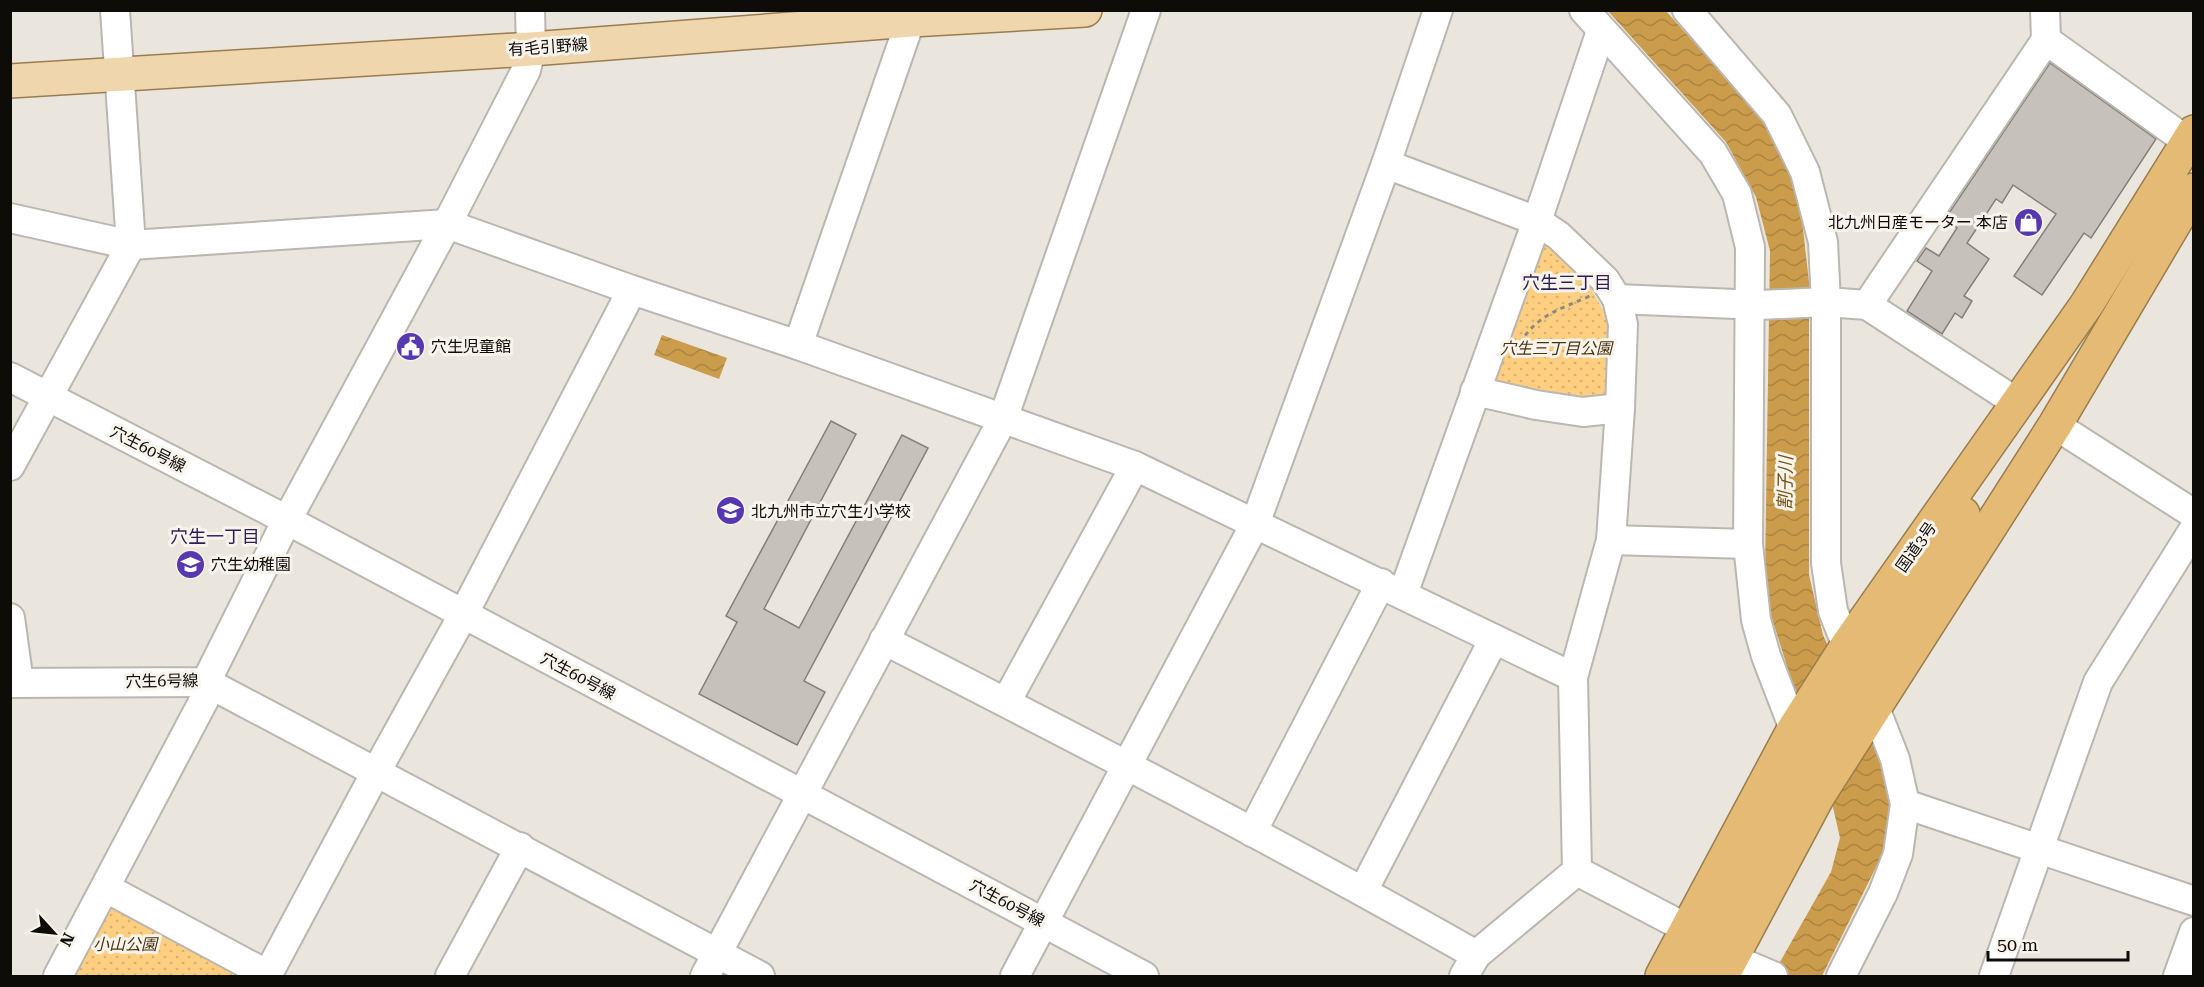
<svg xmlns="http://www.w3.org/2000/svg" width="2204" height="987" viewBox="0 0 2204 987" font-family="'Roboto Serif','Noto Sans JP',serif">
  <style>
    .park { fill: url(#park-dots) }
    .water { fill: url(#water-waves) }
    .building { fill: #c6c1ba; stroke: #848079; stroke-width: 1.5 }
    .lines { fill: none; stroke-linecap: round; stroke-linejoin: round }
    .minor-casing { stroke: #bbb6af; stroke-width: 32 }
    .major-casing { stroke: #997d4f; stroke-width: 36 }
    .highway-casing { stroke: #997d4f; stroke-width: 36 }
    .path { stroke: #8e8b85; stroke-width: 3; stroke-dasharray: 4.5 4.5; stroke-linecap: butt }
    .minor { stroke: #fff; stroke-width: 28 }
    .major { stroke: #efd6ac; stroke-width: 33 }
    .highway { stroke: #e4ba74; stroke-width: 33 }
    .labels { text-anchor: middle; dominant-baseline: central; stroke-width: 6; stroke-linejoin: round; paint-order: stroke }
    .street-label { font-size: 16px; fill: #0d0c09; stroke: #f8f3eb }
    .poi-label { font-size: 16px; fill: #0d0c09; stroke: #f8f3eb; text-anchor: start }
    .park-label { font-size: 16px; font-style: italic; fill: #483411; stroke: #f8f3eb }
    .neighbourhood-label { font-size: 18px; fill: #2b1e58; stroke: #f8f3eb }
    .water-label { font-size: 18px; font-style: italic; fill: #715114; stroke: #f8f3eb }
  </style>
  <defs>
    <pattern id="park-dots" width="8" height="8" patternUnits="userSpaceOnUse" patternTransform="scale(1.5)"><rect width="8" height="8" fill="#fecf80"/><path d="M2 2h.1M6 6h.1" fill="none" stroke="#d8b16d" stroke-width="1.8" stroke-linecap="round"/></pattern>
    <pattern id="water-waves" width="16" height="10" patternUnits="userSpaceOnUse" patternTransform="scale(1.5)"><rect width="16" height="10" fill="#ca9c4b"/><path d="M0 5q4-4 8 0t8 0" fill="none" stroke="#ac8540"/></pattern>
  </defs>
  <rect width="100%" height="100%" fill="#eae6de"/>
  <g class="park">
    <polygon points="1546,241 1587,282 1608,319 1608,392 1600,400 1494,388 1490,378 1537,244"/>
    <polygon points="108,904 250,976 71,976"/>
  </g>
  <g class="water">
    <polygon points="1608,11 1666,11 1759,115 1789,171 1801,211 1809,282 1809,575 1823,635 1880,757 1891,804 1887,845 1822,976 1772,976 1831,872 1840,838 1832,803 1800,720 1791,679 1770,612 1765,571 1770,251 1756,197 1726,142"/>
    <polygon points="662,335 727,358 719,379 654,355"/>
  </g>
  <g class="building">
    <polygon points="2050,63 2156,139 2091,238 2084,233 2042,295 2014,276 2056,214 2013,185 2002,203 1996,199 1967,243 1989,259 1964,296 1972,301 1962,318 1955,313 1942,334 1907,311 1932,271 1917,261 1926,248 1939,256 1957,228 1945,219"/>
    <polygon points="831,421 856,434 764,609 799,628 902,435 928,448 804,681 825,692 797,745 699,694 737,622 726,616"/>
  </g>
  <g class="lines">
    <defs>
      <g id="minor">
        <polyline points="1584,10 1713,153 1737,194 1750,247 1748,544 1756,620 1766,656 1794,729"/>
        <polyline points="1687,10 1777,115 1805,172 1823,242 1826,302 1826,563 1833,611 1847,646"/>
        <polyline points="2046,40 2187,141"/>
        <polyline points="1386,164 1537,221 1559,236 1605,280 1617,299 1623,324 1620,408 1611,540 1573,677 1577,871 1476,955 1464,976"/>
        <polyline points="10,218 131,245 447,224 632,290 798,345 1135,466 1573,677"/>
        <polyline points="1617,299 1759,305 1826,302 1867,305 2016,402"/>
        <polyline points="1867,305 2046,40 2045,10"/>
        <polyline points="798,345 914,10"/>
        <polyline points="10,377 287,520 1144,976"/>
        <polyline points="1475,391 1536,405 1583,412 1620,408"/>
        <polyline points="2055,425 2194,514"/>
        <polyline points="10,466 131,245 115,10"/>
        <polyline points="1611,540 1748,544"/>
        <polyline points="1403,594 1537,221 1601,31"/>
        <polyline points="10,618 19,683"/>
        <path d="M884,640C1083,742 1281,844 1476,955"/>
        <polyline points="10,683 206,682 287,520 447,224 526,70 531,49 530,10"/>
        <polyline points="1006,702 1135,466"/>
        <polyline points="1905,804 2194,901"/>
        <polyline points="1252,832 1381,583"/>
        <polyline points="1577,871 1688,929"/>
        <polyline points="106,888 268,975"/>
        <polyline points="1363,891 1494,639"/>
        <polyline points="1730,958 1773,976"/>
        <polyline points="58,976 204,700 206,682 760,976"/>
        <polyline points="267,976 376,772 463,615 632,290"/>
        <polyline points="450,976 520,847"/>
        <polyline points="705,976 1003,419 1146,10"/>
        <polyline points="1015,976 1255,524 1386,164 1438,10"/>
        <polyline points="1841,976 1883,893 1898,854 1905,804 1895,759 1875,708"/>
        <polyline points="1994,976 2098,682 2194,529"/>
        <polyline points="2178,976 2194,932"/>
      </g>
      <polyline id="major" points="10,81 531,49 911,20 1085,10"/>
      <g id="highway">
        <polyline points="1662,976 1794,729 1847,646 2087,304 2194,132"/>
        <path d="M1689,976C1732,895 1774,812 1821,732C1866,658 1918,589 1963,514"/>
        <polyline points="1722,976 1818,796 2055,425 2194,190"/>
      </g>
    </defs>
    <use href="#minor" class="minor-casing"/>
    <use href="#major" class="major-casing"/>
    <use href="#highway" class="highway-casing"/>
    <path class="path" d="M1520,343C1538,314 1561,309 1590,296"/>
    <use href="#minor" class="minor"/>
    <use href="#major" class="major"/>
    <use href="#highway" class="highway"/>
  </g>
  <defs>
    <symbol id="shop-disc" viewBox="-11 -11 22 22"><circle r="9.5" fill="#5838b0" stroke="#f8f3eb"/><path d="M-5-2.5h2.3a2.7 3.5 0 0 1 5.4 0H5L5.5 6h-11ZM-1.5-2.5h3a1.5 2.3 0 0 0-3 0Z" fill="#fff"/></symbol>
    <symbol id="civic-disc" viewBox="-11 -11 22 22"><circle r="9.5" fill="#5838b0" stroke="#f8f3eb"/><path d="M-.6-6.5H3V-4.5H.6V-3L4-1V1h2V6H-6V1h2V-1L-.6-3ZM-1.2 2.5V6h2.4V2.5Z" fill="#fff"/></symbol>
    <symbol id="school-disc" viewBox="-11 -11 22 22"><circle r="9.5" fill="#5838b0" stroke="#f8f3eb"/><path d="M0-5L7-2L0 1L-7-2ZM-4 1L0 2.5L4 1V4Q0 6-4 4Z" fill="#fff"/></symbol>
  </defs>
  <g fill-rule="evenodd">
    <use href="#shop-disc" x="2012" y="206" width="33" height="33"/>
    <use href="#civic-disc" x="394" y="330" width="33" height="33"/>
    <use href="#school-disc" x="714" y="494" width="33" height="33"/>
    <use href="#school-disc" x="174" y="548" width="33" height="33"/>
  </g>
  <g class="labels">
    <g class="street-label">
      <text transform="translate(548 47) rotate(-4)">有毛引野線</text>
      <text transform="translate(148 449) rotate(27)">穴生60号線</text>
      <text transform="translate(1916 547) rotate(-55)">国道3号</text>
      <text transform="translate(578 676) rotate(28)">穴生60号線</text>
      <text transform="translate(162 681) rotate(-1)">穴生6号線</text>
      <text transform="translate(1007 903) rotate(28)">穴生60号線</text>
    </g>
    <g class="poi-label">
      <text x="2008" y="222" text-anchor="end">北九州日産モーター 本店</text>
      <text x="431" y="346">穴生児童館</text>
      <text x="751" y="511">北九州市立穴生小学校</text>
      <text x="211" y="564">穴生幼稚園</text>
    </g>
    <g class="park-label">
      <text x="1556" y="348">穴生三丁目公園</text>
      <text x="125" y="944">小山公園</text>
    </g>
    <g class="neighbourhood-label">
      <text x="1567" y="282">穴生三丁目</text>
      <text x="215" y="536">穴生一丁目</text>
    </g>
    <g class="water-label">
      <text transform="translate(1785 483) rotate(-89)">割子川</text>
    </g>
  </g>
  <rect width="2204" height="987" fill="none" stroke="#0d0c09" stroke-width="24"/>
  <g transform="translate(54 933) rotate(117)" stroke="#f8f3eb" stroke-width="4.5" paint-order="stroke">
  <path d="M0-4.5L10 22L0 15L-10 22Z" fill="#0d0c09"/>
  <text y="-9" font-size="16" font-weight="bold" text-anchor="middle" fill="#0d0c09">N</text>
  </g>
  <path d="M1988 951v9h140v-9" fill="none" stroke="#0d0c09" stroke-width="3"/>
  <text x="1997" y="951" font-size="18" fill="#0d0c09" stroke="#f8f3eb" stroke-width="4.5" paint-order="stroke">50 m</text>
</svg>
